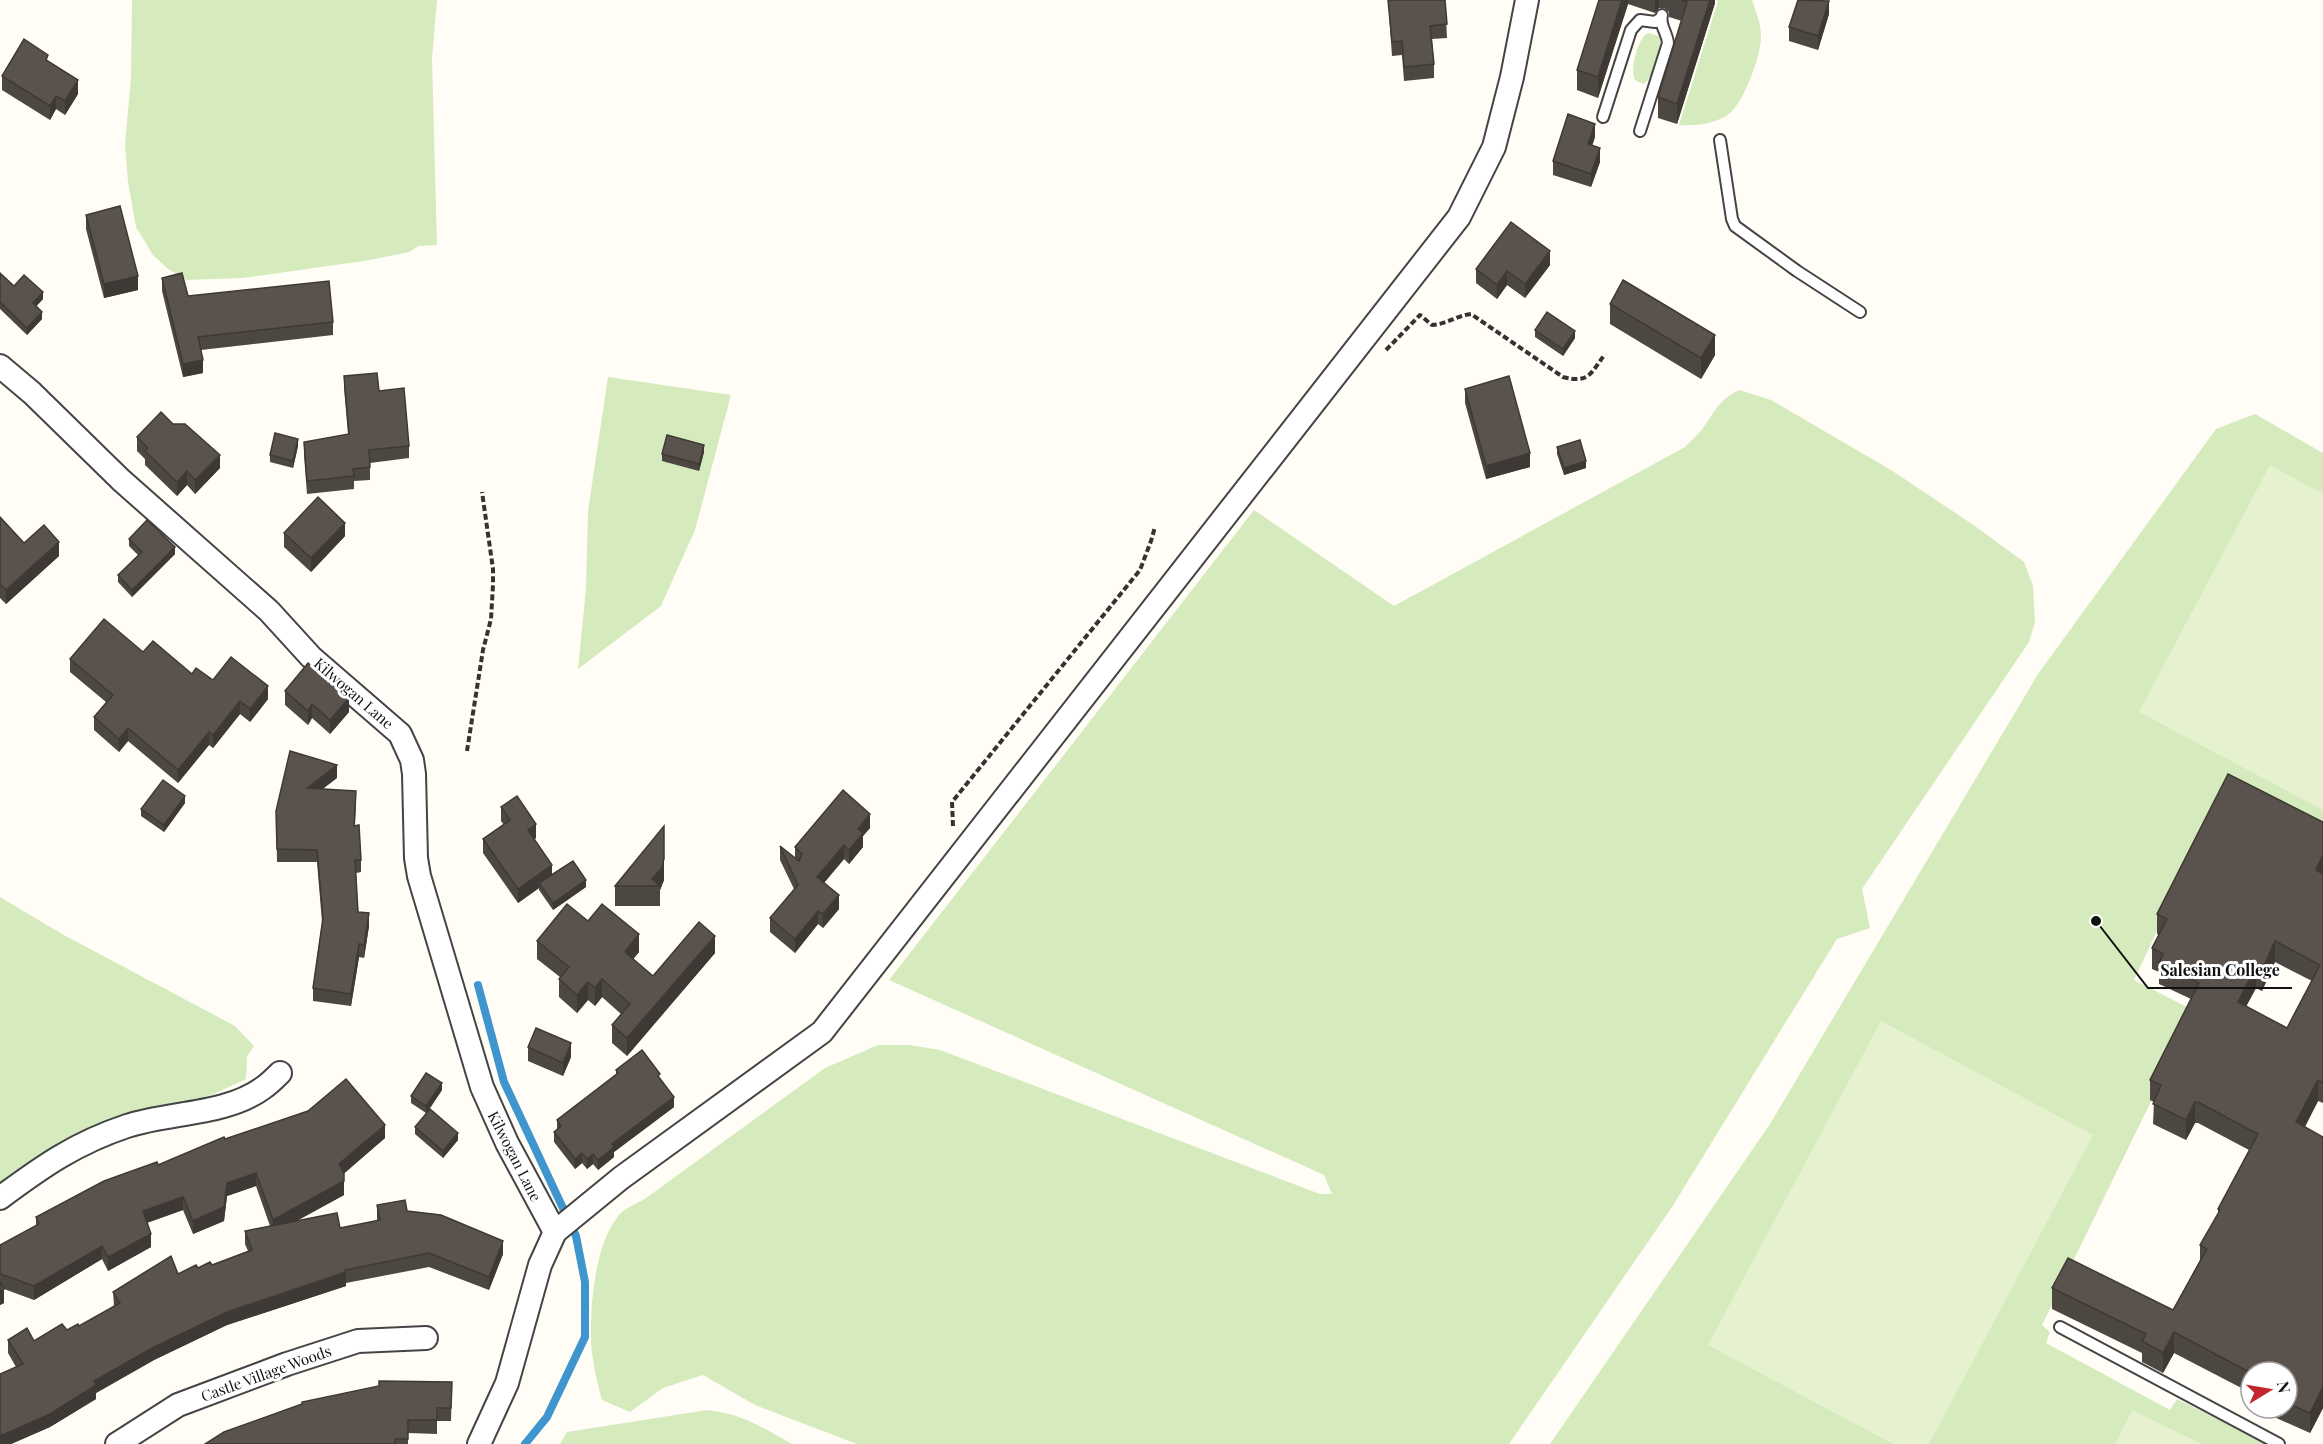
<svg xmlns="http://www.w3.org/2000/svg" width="2323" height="1444" viewBox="0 0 2323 1444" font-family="'Playfair Display',serif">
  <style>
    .green { fill: #d5ebbd }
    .pitch { fill: #e6f2cf }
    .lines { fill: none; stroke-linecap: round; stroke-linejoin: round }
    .stream { stroke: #3f96cf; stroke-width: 8 }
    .service-casing { stroke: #444; stroke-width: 14 }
    .minor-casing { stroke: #444; stroke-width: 26 }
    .path { stroke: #333; stroke-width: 4; stroke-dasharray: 6 3; stroke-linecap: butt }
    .service { stroke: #fff; stroke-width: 10 }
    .minor { stroke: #fff; stroke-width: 22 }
    .wall { fill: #4d4742; fill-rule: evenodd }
    .shaded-wall { fill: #3f3936 }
    .building { fill: #5a524d; stroke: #3f3936; stroke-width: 1.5; fill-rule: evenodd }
    .labels { text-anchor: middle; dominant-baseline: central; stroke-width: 6; stroke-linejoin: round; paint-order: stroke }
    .street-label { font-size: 15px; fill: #111; stroke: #fff }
    .leader { fill: none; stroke: #111; stroke-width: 2 }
    .callout-dot { fill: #111; stroke: #fff; stroke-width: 2 }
    .callout-label { font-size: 16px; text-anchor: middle; font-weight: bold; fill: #111; stroke: #fff; stroke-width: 6; stroke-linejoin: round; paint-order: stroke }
  </style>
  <rect width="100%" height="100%" fill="#fffdf5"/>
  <g class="green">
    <polygon points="132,0 437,0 432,59 437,245 419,246 409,252 370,260 243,278 187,280 168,269 153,255 136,227 128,182 125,144 131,78"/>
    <path d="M1716,0H1752C1756,12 1761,24 1761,37C1761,56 1744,102 1729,114C1715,124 1697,126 1679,125L1718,1Z"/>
    <path d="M1648,33L1659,36C1664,46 1654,79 1643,84L1635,80C1629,71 1638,37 1648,33Z"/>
    <polygon points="608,377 731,395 695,530 661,606 578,669 586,588 588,511"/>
    <path d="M1739,390L1771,400L1891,470L1975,526L2024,562L2033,586L2035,622L2029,642L1862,889L1870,928L1837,939L1672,1207L1509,1444H857L755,1405L703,1375L663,1388L630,1412L602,1400C597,1381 592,1361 591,1341C590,1305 595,1243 619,1215C625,1208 638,1203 646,1198L825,1068L878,1045H909L940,1050L1320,1194H1332L1324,1175L889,980L1254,510L1394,606L1685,447C1689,442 1695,438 1699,433C1714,415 1715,402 1739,390Z"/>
    <polygon points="2255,414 2323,453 2323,842 2225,786 2134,980 2195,1011 2042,1325 2050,1332 2046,1343 2170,1410 2177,1399 2268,1444 1550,1444 1770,1124 2038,674 2216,429"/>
    <polygon points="0,897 62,934 235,1026 254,1046 247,1056 246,1079 214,1094 151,1111 0,1185"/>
    <path d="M707,1410C743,1414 762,1427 792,1444H560L567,1432Z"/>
  </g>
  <g class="pitch">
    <polygon points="2270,465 2323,494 2323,810 2139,712"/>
    <polygon points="1881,1021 2093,1135 1929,1444 1893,1444 1708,1345"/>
    <polygon points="2132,1410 2202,1444 2115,1444"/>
  </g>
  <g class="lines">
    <polyline class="stream" points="478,985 504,1082 576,1236 585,1282 585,1337 547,1417 525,1444"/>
    <defs>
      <g id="service">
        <polyline points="1603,117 1631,30 1640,20 1655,22 1661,18"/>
        <path d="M1640,131L1668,43C1667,32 1659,25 1662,15"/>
        <polyline points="1720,140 1732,219 1735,226 1797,271 1860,312"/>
        <polyline points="2060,1327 2279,1444"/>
      </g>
      <g id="minor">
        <polyline points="0,366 32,393 121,480 269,611 311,657 400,734 412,760 414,774 416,858 419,876 482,1087 507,1143 555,1232"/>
        <path d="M0,1198C43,1166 76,1143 127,1126C170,1112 226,1115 263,1088C269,1084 275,1078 280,1073"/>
        <polyline points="117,1444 178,1405 287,1364 358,1341 426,1338"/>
        <polyline points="479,1444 507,1383 540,1265 555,1232 621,1178 822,1032 1459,217 1494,147 1512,77 1527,0"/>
      </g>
    </defs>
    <use href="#service" class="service-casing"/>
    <use href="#minor" class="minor-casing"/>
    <g class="path">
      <path d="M1386,350L1420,315L1432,325C1447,324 1456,316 1471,314L1563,377C1589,384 1591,373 1605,354"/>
      <polyline points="467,751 483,650 491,619 493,585 493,569 482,492"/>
      <polyline points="953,826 952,802 1140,570 1151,541 1155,527"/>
    </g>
    <use href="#service" class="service"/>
    <use href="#minor" class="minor"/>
  </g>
  <g class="wall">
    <polygon points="1388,0 1445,0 1447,38 1432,39 1434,64 1434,78 1404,81 1402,55 1392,56"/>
    <polygon points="1599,0 1715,0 1715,3 1677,124 1658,118 1658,97 1682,21 1669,17 1669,12 1664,8 1659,8 1655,13 1628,4 1598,98 1577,90 1577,70"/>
    <polygon points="1829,14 1818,50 1789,41 1789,27"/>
    <polygon points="48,61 78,94 65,115 56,109 50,120 2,90 2,76"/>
    <polygon points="1595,137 1592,146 1600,162 1591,187 1553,175 1553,161"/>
    <polygon points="86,215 138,290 104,298 86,229"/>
    <polygon points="1550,265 1525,298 1507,285 1497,299 1476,283 1476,269"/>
    <polygon points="0,273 14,286 43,299 36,306 42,319 27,335 0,309"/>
    <polygon points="162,278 188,296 333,322 333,335 201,350 203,373 183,377 162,291"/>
    <polygon points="1610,304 1715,355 1701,379 1610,324"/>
    <polygon points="1535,330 1575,338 1563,356 1535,337"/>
    <polygon points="344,376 379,391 409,446 409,458 370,463 370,480 354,481 354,489 307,494 304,455 304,442 348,434 344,388"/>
    <polygon points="1465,389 1530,467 1486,479 1465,403"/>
    <polygon points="137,437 220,468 195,494 187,485 177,496 145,465 145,459 137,451"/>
    <polygon points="298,446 293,468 270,462 270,455"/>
    <polygon points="1557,447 1586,468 1564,475 1557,454"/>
    <polygon points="704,452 699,471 662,461 662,454"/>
    <polygon points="0,517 24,543 59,556 6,604 0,598"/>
    <polygon points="284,533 345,536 311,572 284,547"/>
    <polygon points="129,539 175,554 132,597 118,582 118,575 138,555 129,546"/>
    <polygon points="143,652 192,674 268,699 250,722 240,714 213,748 209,745 178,783 128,741 119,752 94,730 94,717 106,702 70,672 70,659"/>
    <polygon points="285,691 349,712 330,734 312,718 308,725 285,705"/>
    <polygon points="337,778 322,789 356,804 355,826 361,860 361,872 356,873 358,912 369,926 364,958 359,957 351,1006 313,1001 313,988 322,922 317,862 277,862 276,811"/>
    <polygon points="185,803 164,832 141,816 141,809"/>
    <polygon points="501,807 536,838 534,839 552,875 586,887 553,910 539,890 539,888 518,903 483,853 483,839 504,825 501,821"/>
    <path d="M2323,822V1103L2318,1101L2305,1127L2323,1137V1408L2310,1433L2265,1413V1408H2287V1372H2251V1393L2174,1353L2163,1373L2142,1362V1353L2052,1309V1288L2173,1310L2200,1260V1245L2218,1214V1209L2249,1150L2198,1123H2195L2186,1140L2153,1124L2154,1102L2150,1100V1080L2191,999L2159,984V972L2152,969V948L2159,935L2157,934V914ZM2275,962L2312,981L2287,1028L2246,1006L2256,988L2262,991Z"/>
    <polygon points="870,828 863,836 863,847 849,864 844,859 824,883 839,909 823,928 818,924 795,953 770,932 770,918 794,889 780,860 780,846 795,858 795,847"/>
    <polygon points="664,880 660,890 660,906 615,906 615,886"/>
    <polygon points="588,921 639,952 633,959 653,976 715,953 627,1056 612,1043 612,1025 621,1014 602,997 595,1006 588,1000 577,1013 559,997 559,979 560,977 537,959 537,941"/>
    <polygon points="528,1047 571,1057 563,1076 528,1061"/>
    <polygon points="616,1070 660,1080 674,1107 614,1152 614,1157 598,1170 593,1164 587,1169 582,1163 575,1169 554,1142 554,1132 557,1129 557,1120 616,1075"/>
    <polygon points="442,1090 427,1113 458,1140 443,1158 415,1134 415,1127 426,1113 411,1103 411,1096"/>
    <polygon points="385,1138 344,1173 344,1195 296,1221 340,1228 377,1221 377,1205 407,1211 503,1254 489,1290 429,1267 346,1283 346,1286 227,1325 154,1360 96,1393 96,1399 50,1427 11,1444 0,1444 16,1367 8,1353 8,1340 34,1341 79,1326 114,1306 113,1292 198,1268 212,1265 248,1251 245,1244 245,1231 270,1226 256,1186 227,1196 224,1221 193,1234 183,1210 147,1223 151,1247 108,1271 102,1259 34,1300 4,1289 4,1303 0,1305 0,1245 36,1226 36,1217 158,1165 225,1139"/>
    <polygon points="452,1382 451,1421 437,1421 437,1434 408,1433 408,1444 205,1444"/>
  </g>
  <g class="shaded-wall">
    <polygon points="1622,0 1628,0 1628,4 1598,98 1598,77"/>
    <polygon points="1655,0 1659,0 1659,8 1655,13"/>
    <polygon points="1710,0 1715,0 1715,3 1677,124 1677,104"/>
    <polygon points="1829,1 1829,14 1818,50 1818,36"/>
    <polygon points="78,80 78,94 65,115 65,101"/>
    <polygon points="56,96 56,109 50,120 50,106"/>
    <polygon points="1595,124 1595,137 1588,158 1588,144"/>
    <polygon points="1600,148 1600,162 1591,187 1591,174"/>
    <polygon points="1550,251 1550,265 1525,298 1525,284"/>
    <polygon points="1507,271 1507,285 1497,299 1497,285"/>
    <polygon points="138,276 138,290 104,298 104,284"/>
    <polygon points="43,292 43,299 33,310 33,303"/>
    <polygon points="42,312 42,319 27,335 27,328"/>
    <polygon points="1575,331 1575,338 1563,356 1563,349"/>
    <polygon points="1715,335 1715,355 1701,379 1701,358"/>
    <polygon points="203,360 203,373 183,377 183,364"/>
    <polygon points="298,439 298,446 293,468 293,461"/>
    <polygon points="704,445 704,452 699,471 699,464"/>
    <polygon points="1530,453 1530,467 1486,479 1486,466"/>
    <polygon points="220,455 220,468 195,494 195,480"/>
    <polygon points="1586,461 1586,468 1564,475 1564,468"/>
    <polygon points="187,471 187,485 177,496 177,482"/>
    <polygon points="345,523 345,536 311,572 311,558"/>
    <polygon points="59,542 59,556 6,604 6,590"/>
    <polygon points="175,547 175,554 132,597 132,590"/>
    <polygon points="268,686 268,699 250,722 250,709"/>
    <polygon points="349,698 349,712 330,734 330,720"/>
    <polygon points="240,701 240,714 213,748 213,735"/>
    <polygon points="312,704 312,718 308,725 308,711"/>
    <polygon points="128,728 128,741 119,752 119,739"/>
    <polygon points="209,732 209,745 178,783 178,770"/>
    <polygon points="337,765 337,778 307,801 307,788"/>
    <polygon points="185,796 185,803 164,832 164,825"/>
    <polygon points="870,814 870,828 863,836 863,847 849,864 849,850 858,829"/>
    <polygon points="536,824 536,838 528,844 528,830"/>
    <polygon points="664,826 664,880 660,890 660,886 652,879"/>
    <polygon points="844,845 844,859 817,891 817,877"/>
    <polygon points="2323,855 2323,875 2316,870"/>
    <polygon points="552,865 552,879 539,883 539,888 518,903 518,889"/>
    <polygon points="586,880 586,887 553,910 553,903"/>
    <polygon points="839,895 839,909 823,928 823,914"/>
    <polygon points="818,911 818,924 795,953 795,939"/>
    <polygon points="369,913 369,926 364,958 364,945"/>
    <polygon points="639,934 639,952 625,969 625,952"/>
    <polygon points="715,936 715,953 627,1056 627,1038"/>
    <polygon points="2275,941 2275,962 2262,991 2262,970"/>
    <polygon points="359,944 359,957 351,1006 351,994"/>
    <polygon points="2256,967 2256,988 2238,1022 2238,1002"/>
    <polygon points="602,979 602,997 595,1006 595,988"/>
    <polygon points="588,982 588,1000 577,1013 577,995"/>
    <polygon points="571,1043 571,1057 563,1076 563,1063"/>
    <polygon points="2318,1080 2318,1101 2296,1143 2296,1122"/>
    <polygon points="442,1083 442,1090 426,1113 426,1106"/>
    <polygon points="674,1097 674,1107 614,1152 614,1157 598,1170 598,1160 612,1144"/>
    <polygon points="2195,1102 2195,1123 2186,1140 2186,1120"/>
    <polygon points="385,1125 385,1138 339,1178 339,1164"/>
    <polygon points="458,1133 458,1140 443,1158 443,1151"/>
    <polygon points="582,1153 582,1163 575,1169 575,1159"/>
    <polygon points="593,1154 593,1164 587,1169 587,1159"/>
    <polygon points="256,1173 256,1186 227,1196 224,1221 193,1234 193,1221 227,1183"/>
    <polygon points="344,1181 344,1195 273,1234 273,1220"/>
    <polygon points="183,1197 183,1210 143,1224 143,1211"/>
    <polygon points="151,1234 151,1247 108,1271 108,1257"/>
    <polygon points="503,1241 503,1254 489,1290 489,1277"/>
    <polygon points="102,1246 102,1259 34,1300 34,1286"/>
    <polygon points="346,1272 346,1286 227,1325 154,1360 96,1393 96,1399 50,1427 11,1444 0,1444 0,1436 94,1381 154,1347 227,1312"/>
    <polygon points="4,1289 4,1303 0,1305 0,1291"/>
    <polygon points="2174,1332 2174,1353 2163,1373 2163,1353"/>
    <polygon points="2323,1387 2323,1408 2310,1433 2310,1413"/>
  </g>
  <g class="building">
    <polygon points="1388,0 1445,0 1447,24 1430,26 1434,64 1404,67 1402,41 1392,42"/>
    <polygon points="1599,0 1622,0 1598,77 1577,70"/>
    <polygon points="1681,0 1710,0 1677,104 1658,97 1687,2"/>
    <polygon points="1798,0 1829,1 1818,36 1789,27"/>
    <polygon points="24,39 48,55 46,60 78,80 65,101 56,96 50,106 2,76"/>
    <polygon points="1568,114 1595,124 1588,144 1600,148 1591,174 1553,161"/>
    <polygon points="120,206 138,276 104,284 86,215"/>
    <polygon points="1511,222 1550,251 1525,284 1507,271 1497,285 1476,269"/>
    <polygon points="0,273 14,286 24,275 43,292 33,303 42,312 27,328 0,302"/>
    <polygon points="182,273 188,296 329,281 333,322 198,337 203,360 183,364 162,278"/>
    <polygon points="1623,280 1715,335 1701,358 1610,304"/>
    <polygon points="1547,312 1575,331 1563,349 1535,330"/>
    <polygon points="377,373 379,391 404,388 409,446 369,450 370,467 353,469 354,476 307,481 304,442 349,434 344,376"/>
    <polygon points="1509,376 1530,453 1486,466 1465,389"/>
    <polygon points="161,412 173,424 185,424 220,455 195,480 187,471 177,482 145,451 148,448 137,437"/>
    <polygon points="275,433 298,439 293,461 270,455"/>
    <polygon points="667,435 704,445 699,464 662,454"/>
    <polygon points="1580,440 1586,461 1564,468 1557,447"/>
    <polygon points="318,497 345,523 311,558 284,533"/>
    <polygon points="0,517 24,543 44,525 59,542 6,590 0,584"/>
    <polygon points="147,520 175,547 132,590 118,575 142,552 129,539"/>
    <polygon points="104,619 143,652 153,641 192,674 196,668 213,680 231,657 268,686 250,709 240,701 213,735 209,732 178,770 128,728 119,739 94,717 113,695 70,659"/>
    <polygon points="308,663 349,698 330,720 312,704 308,711 285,691"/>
    <polygon points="290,751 337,765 307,788 356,791 354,826 359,825 361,860 355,860 358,912 369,913 364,945 359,944 351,994 313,988 323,918 317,850 277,849 276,811"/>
    <path d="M2228,774L2323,822V855L2316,870L2323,874V1083L2318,1080L2296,1122L2323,1137V1387L2310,1413L2287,1403V1372H2251V1373L2174,1332L2163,1353L2142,1341L2146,1334L2052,1288L2068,1258L2173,1310L2207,1249L2200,1245L2220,1210L2218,1209L2258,1134L2198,1102H2195L2186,1120L2153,1104L2161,1085L2150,1080L2199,983L2159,963L2163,954L2152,948L2167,919L2157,914ZM2275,941L2320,965L2287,1028L2238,1002L2256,967L2262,970Z"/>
    <polygon points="163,780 185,796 164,825 141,809"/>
    <polygon points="843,790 870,814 858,829 863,833 849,850 844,845 817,877 839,895 823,914 818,911 795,939 770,918 798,885 780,846 799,861 802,854 795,847"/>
    <polygon points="517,796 536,824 528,830 552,865 518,889 483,839 510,820 501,807"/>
    <polygon points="664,826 664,859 661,869 652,879 660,886 615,886"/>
    <polygon points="573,861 586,880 553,903 539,883"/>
    <polygon points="567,904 588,921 602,904 639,934 625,952 653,976 699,922 715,936 627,1038 612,1025 630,1004 602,979 595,988 588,982 577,995 559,979 569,967 537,941"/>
    <polygon points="536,1028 571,1043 563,1063 528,1047"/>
    <polygon points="642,1050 660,1074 658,1076 674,1097 612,1144 614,1147 598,1160 593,1154 587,1159 582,1153 575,1159 554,1132 561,1126 557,1120 618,1073 616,1070"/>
    <polygon points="426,1073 442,1083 426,1106 411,1096"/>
    <polygon points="346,1079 385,1125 339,1164 344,1174 344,1181 273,1220 256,1173 227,1183 224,1207 193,1221 183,1197 143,1211 151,1234 108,1257 102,1246 34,1286 0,1274 0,1245 39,1224 36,1217 104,1181 157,1162 158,1165 224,1137 225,1139 308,1111"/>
    <polygon points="430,1109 458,1133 443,1151 415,1127"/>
    <polygon points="405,1200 407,1211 441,1215 503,1241 489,1277 429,1253 345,1270 346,1272 227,1312 154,1347 94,1381 96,1385 50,1414 0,1436 0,1374 23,1364 8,1340 27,1328 34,1341 62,1324 67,1330 78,1324 79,1326 120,1303 113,1292 171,1256 178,1274 196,1265 198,1268 210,1262 212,1265 252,1250 245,1231 337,1213 340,1228 380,1220 377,1205"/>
    <polygon points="0,1282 4,1289 0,1291"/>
    <polygon points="379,1381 452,1382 451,1408 437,1408 437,1420 408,1420 408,1439 395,1439 395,1444 205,1444 224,1432 302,1404 302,1402 379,1386"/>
  </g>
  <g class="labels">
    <g class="street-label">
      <text transform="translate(354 693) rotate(41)">Kilwogan Lane</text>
      <text transform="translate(515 1156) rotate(63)">Kilwogan Lane</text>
      <text transform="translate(266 1373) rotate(-20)">Castle Village Woods</text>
    </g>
  </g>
  <path class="leader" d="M2096 921L2148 988H2292"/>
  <circle class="callout-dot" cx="2096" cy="921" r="6"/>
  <g class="callout-label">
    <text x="2220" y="976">Salesian College</text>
  </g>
  <g transform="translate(2269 1390) rotate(79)"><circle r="28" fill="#ffffff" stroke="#a0a0a0" stroke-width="1.5"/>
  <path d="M0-4.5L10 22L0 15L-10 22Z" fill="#c4262e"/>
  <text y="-9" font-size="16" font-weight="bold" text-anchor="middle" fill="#111111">N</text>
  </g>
</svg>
